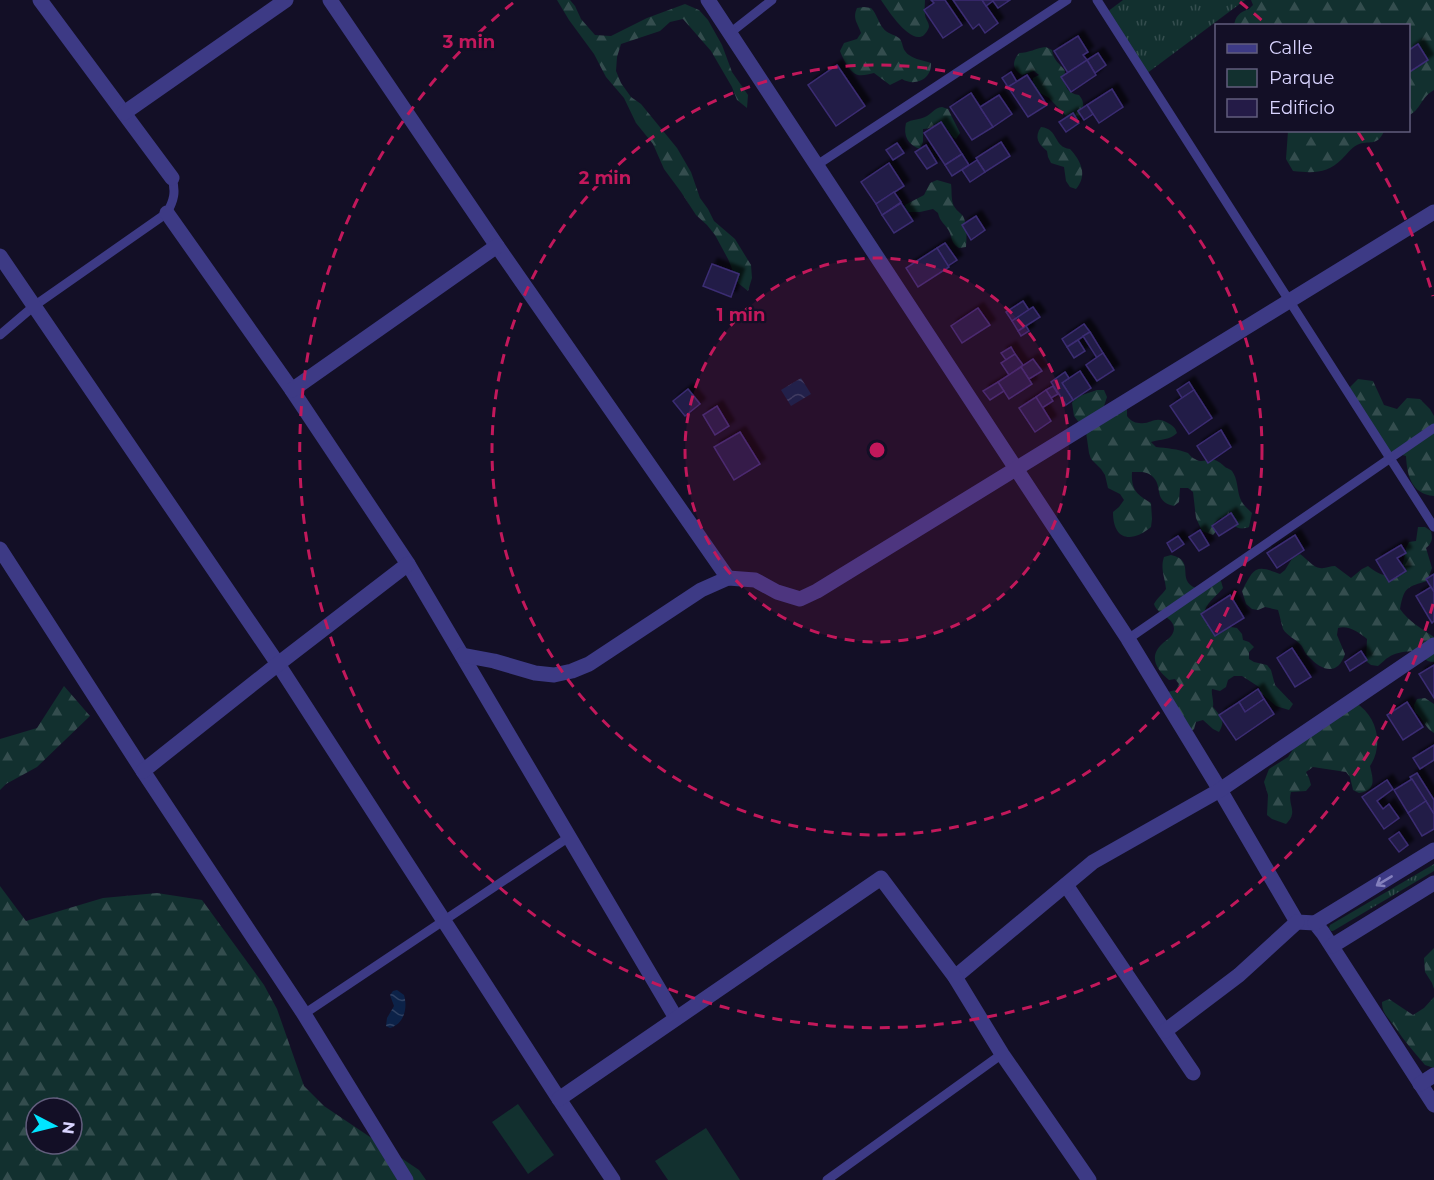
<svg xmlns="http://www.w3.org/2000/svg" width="1434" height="1180" viewBox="0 0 1434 1180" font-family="Montserrat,sans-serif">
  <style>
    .grass { fill: url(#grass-tufts) }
    .forest { fill: url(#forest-firs); fill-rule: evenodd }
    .park { fill: #12302f }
    .water { fill: url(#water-waves) }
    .building { fill: #241b47; stroke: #3b2d73; stroke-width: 1.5; filter: url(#shadow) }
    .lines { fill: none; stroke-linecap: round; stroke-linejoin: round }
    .service { stroke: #3d3a85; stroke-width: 9 }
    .minor { stroke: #3d3a85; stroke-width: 15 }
    .oneway { stroke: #837fbc }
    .ring { fill: none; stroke: #c2185b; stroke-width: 3; stroke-dasharray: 10 8 }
    .centre { fill: #c2185b; stroke: #130f26; stroke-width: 3 }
    .ring-label { font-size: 18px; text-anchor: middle; font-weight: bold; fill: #c2185b; stroke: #130f26; stroke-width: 4.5; stroke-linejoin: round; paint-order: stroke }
  </style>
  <defs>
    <pattern id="grass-tufts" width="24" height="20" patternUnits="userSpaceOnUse" patternTransform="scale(1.5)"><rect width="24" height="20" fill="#12302f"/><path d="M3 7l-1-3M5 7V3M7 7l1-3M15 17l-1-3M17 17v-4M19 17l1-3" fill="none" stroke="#344d4e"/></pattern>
    <pattern id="forest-firs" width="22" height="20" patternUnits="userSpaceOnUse" patternTransform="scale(1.5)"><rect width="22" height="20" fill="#12302f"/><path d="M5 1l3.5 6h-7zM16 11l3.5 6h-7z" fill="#344d4e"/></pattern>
    <pattern id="water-waves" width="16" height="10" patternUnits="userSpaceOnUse" patternTransform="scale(1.5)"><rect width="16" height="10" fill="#0c2248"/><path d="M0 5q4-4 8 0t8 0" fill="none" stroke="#2f4163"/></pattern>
    <filter id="shadow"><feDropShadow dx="5.5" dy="-5.5" stdDeviation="1.5" flood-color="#0009"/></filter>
  </defs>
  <rect width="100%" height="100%" fill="#130f26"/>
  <g class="grass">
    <polygon points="1123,0 1245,0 1146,74 1107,12"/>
    <polygon points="1434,864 1434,871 1333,931 1331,931 1329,928 1330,925"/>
  </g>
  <g class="forest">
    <polygon points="557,0 570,0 575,6 581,19 595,35 611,36 647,18 685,4 699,10 708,20 722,45 732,72 748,95 747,108 737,100 732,87 711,51 683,19 670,22 660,31 621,44 617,57 616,71 621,83 631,97 641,104 677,148 691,172 700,198 708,209 714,221 735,239 751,265 752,278 748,291 738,283 728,259 715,235 707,225 696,215 681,192 664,169 653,144 636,123 624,98 606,77 594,54 569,20"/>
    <path d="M881,0H925C925,4 924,10 925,14C925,19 929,22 929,27C928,30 926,33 924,35C911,46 887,9 881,0Z"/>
    <path d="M1251,0H1434V90C1421,97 1420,111 1409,115L1408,26H1234C1235,16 1240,12 1249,9L1253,5Z"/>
    <path d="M864,7L871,8C877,14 878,22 883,28C887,34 894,34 899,38C903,42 902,47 905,51C910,59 923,60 931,63C932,79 915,87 902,79L890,85L874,73C869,74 863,76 858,75C850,73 843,59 840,51L844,43L857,39L861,33C858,23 852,19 857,8Z"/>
    <path d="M1046,47L1052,50C1053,61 1060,63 1065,71C1064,84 1065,93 1079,95C1086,103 1083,110 1080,119L1074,121L1068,118L1049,98L1037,91L1033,85V78L1039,75L1034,71L1022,75C1012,69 1012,62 1019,53C1029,53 1036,48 1046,47Z"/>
    <path d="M942,107L948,109L960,133L956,139C950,135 948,129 943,125C935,125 930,129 923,129V142L920,149C908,145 903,136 906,123C912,119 918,120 925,117C932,114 934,108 942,107Z"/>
    <path d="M1041,127C1059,129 1053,147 1070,149C1081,161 1088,175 1076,189L1070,187L1066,181L1064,167L1051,163L1048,157L1047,151C1038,144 1034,137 1041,127Z"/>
    <path d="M1288,131V130L1384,131C1377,148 1369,139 1357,145C1351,148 1347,154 1342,159C1327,174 1313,173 1293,171L1286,159Z"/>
    <path d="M937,180L951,184C952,191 951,197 953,204C955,209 958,211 962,215C967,220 967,239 966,247L959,248C950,242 953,239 949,231C945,224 940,222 938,213L933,209L920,212H906L905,205L924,195L930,183Z"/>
    <path d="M1358,379L1373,381L1384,405L1397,409L1407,398L1420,399L1430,409L1434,416V496C1411,494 1407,475 1406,456L1381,449L1348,389Z"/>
    <path d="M1097,390H1104L1107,397L1102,412L1121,407L1127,409V416C1130,420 1134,423 1139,423C1152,425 1154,415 1168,423C1173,426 1175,427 1177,433C1170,440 1161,439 1151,442L1156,447C1166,448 1178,449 1188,453C1190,455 1192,458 1195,459C1206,466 1209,452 1224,466C1227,469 1229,468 1232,471C1238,479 1237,490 1240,498C1242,504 1247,508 1252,513L1249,527C1238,531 1234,526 1227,518H1221L1214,523L1217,530L1213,535L1202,531L1196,518L1193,492L1188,488H1180L1179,502L1174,506C1152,501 1164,486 1152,476C1147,471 1139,472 1132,472C1131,489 1136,494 1151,503L1152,519L1151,527C1132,543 1113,541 1113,512L1119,507L1124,500L1120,494L1108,488L1105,475L1101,469L1091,459L1089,453L1086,432L1074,416L1072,403L1076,397Z"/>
    <path d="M1418,527H1425L1431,531C1433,539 1432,543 1426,548L1432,568L1427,581C1408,587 1404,586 1400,609C1408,621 1422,629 1434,637V662C1425,662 1424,657 1418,653C1412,649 1395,653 1389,657C1385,659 1382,663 1378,666L1371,665L1366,661L1367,639C1359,632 1348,625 1338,628L1337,635L1345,654C1338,676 1322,671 1309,657C1305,654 1304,649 1301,645C1296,639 1287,636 1283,629C1281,623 1280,616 1278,610L1265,607L1258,610L1252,609L1246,604L1242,591C1254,568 1255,564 1280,574L1285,570L1293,557L1300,554C1306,558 1314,568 1320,568C1325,569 1330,566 1335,566L1351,578L1362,569L1368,566C1382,577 1387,578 1402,569L1406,548L1409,542L1416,541Z"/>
    <path d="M1171,555C1197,561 1175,580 1196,588L1214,580L1221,581L1223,588C1217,596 1209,600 1205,610L1212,624L1237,628L1242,634L1243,640L1249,642L1254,647L1249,652V659L1254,662L1267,665L1271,670L1275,685L1293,704L1289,710L1276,706L1261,693L1259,687L1242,676H1234L1228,680L1226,687L1220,691L1212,689C1211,695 1214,700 1213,707C1221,717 1226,720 1219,732L1213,729L1203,720L1196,722L1194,729L1188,734L1163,693L1176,690L1179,684L1175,679L1169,680C1157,670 1148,657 1162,644C1167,639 1173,637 1174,629C1174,617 1158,616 1154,604C1157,598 1162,595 1166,589C1165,577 1160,569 1164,557Z"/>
    <polygon points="64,686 90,716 37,767 6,784 0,790 0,739 37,728"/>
    <path d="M1425,698L1434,704V733C1425,728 1423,718 1415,712L1414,705L1417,699Z"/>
    <path d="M1356,703C1377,716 1384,745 1370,766C1373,779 1377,790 1359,793L1353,790L1350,777L1346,772L1313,767L1306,772L1309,778L1311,785L1306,791L1291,792C1287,806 1299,811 1286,824L1272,819L1267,815L1268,795L1264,782L1269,769L1288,757L1292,751L1297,738Z"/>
    <path d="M0,886L26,921L103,898L157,893L202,900L264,985L277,1009L304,1086L324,1106L419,1170L426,1180H0ZM36,1108H72V1144H36Z"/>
    <polygon points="1434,948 1434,989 1432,983 1425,972 1424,958"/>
    <path d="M1434,997V1068L1425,1065C1415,1053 1404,1041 1395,1027C1389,1018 1382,1014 1382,1002L1389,999L1413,1015L1424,1008Z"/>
  </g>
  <g class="park">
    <polygon points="518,1104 554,1155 528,1174 492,1122"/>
    <polygon points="706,1128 740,1180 668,1180 655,1161"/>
  </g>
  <g class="water">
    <polygon points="801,378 811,394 791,406 781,390"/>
    <path d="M397,990L404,995C408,1008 404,1024 390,1028L386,1026L387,1018L394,1006L390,995L393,991Z"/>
  </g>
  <g class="building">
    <polygon points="931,0 945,0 962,25 943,38 924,10 934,3"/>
    <polygon points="953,0 982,0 998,23 985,33 979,24 973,29"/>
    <polygon points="982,0 1010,0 998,8 993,1 986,6"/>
    <polygon points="1078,36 1088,52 1083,55 1087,60 1068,73 1054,51"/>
    <polygon points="1418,44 1428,60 1408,73 1408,51"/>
    <polygon points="1098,53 1106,65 1095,73 1087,60"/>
    <polygon points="1087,60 1096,75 1071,92 1061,77"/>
    <polygon points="837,65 865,106 836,126 808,85"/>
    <polygon points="1011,72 1017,82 1008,87 1002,78"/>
    <polygon points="1027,75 1047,105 1028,117 1008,87"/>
    <polygon points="1112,89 1123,107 1099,123 1087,105"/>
    <polygon points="971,93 993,127 972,140 950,107"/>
    <polygon points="999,95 1012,114 993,127 980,107"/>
    <polygon points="1087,105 1093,114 1084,120 1078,111"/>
    <polygon points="1073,113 1079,123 1066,132 1059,122"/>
    <polygon points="941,122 962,154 945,165 924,133"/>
    <polygon points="1001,142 1010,156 985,172 976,158"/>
    <polygon points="897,143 904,153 893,160 886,150"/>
    <polygon points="926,145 937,163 927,169 915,152"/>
    <polygon points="962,154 969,165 952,176 945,165"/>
    <polygon points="977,160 985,172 970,182 962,170"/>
    <polygon points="889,163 904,186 876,204 861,182"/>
    <polygon points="894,192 901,202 882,215 876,204"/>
    <polygon points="901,203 913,221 894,233 882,215"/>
    <polygon points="976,216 985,230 971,240 962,225"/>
    <polygon points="945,243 957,260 948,266 937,248"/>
    <polygon points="937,248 949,267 918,287 906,268"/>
    <polygon points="712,264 739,274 731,297 703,286"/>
    <polygon points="1023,301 1029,310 1012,321 1006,312"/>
    <polygon points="1033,307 1040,317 1018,331 1012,321"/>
    <polygon points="978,308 990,325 962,343 951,326"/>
    <polygon points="1084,324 1090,332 1067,347 1062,339"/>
    <polygon points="1026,326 1029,331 1021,336 1018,331"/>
    <polygon points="1090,332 1103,353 1097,358 1083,336"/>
    <polygon points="1078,340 1085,351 1074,358 1067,347"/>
    <polygon points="1011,347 1015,354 1006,360 1001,353"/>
    <polygon points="1103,353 1114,370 1097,381 1086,365"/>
    <polygon points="1015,354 1023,365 1009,375 1001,363"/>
    <polygon points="1033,359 1042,371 1029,379 1021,367"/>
    <polygon points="1021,367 1032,384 1009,399 998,382"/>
    <polygon points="1080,371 1091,388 1073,400 1062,383"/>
    <polygon points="1065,372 1069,378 1062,383 1073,400 1066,405 1051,382"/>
    <polygon points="998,382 1004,391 990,400 983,391"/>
    <polygon points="1189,382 1194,390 1182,398 1177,390"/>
    <polygon points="1053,386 1058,394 1051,398 1046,390"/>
    <polygon points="688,389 700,404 685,416 673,401"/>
    <polygon points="1046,390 1053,401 1042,408 1036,397"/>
    <polygon points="1194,390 1212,418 1189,434 1170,406"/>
    <polygon points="1036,397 1051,421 1035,432 1019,408"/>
    <polygon points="717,406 729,426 715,435 703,415"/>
    <polygon points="1221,430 1231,447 1208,463 1197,446"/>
    <polygon points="740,432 760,464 734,480 714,447"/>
    <polygon points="1231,513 1238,524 1219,536 1212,526"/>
    <polygon points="1200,530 1209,545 1199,551 1189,537"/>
    <polygon points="1295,535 1304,550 1277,568 1267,553"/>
    <polygon points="1178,536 1184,544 1172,552 1167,543"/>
    <polygon points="1401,545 1406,553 1397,558 1406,571 1389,582 1376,560"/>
    <polygon points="1434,574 1434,592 1426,579"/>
    <polygon points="1431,587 1434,592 1434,621 1432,623 1416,596"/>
    <polygon points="1230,595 1244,618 1215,636 1201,614"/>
    <polygon points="1292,648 1311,677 1295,687 1277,658"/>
    <polygon points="1361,651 1367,660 1350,671 1345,662"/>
    <polygon points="1434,665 1434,698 1419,674"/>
    <polygon points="1258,689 1264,699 1245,712 1239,702"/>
    <polygon points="1264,699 1274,714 1236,740 1219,715 1239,702 1245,712"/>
    <polygon points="1407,702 1423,727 1403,740 1387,715"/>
    <polygon points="1434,745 1434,760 1420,769 1413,758"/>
    <polygon points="1417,773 1434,800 1434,814 1410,777"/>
    <polygon points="1412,779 1426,801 1408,813 1394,790"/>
    <polygon points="1387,780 1393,789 1377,801 1383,809 1389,804 1399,818 1384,829 1362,797"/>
    <polygon points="1426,801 1434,814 1434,829 1422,836 1408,813"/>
    <polygon points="1399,832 1408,845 1399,852 1389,839"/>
  </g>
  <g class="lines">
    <g class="service">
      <polyline points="1097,0 1434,527"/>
      <polyline points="730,33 772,0"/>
      <polyline points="817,165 1067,0"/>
      <path d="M0,335L34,306L167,213C174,200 176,192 172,178"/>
      <polyline points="1128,639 1434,428"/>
      <polyline points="304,1014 569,837"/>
      <polyline points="827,1180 1002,1054"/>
    </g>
    <g class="minor">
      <polyline points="40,0 172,178"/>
      <polyline points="330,0 497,246 728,578"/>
      <polyline points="708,0 1128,639 1220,790 1297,922 1315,923 1323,933 1434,1105"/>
      <polyline points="124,113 286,0"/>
      <polyline points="167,213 292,390 408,564 676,1018"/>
      <polyline points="0,256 278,664 559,1099 613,1180"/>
      <polyline points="292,390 497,246"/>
      <polyline points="0,549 143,771 304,1014 406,1180"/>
      <polyline points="462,655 494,661 535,673 554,675 572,671 589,664 701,590 728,578 755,580 777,592 800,599 817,591 1434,212"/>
      <polyline points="143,771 278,664 408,564"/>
      <polyline points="1066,885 1193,1073"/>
      <polyline points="1315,923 1434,850"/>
      <polyline points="1332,946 1434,883"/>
      <polyline points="955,977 1093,862 1220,790 1434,645"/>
      <polyline points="1165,1031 1239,975 1297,922"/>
      <polyline points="1420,1084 1434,1075"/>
      <polyline points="559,1099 881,878 955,977 1002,1054 1089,1180"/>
    </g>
  </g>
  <defs><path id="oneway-shaft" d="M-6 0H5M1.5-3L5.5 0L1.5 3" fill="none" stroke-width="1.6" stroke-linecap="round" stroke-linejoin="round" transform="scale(1.5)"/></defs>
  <use class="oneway" href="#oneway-shaft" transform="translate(1384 881) rotate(149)"/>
  <circle cx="877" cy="450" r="192" fill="#c2185b" fill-opacity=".12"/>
  <g class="ring">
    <circle cx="877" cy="450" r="192"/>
    <circle cx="877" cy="450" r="385"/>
    <path d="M1433 604A577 577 0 1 1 514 2M1240 2A577 577 0 0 1 1267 25M1358 132A577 577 0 0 1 1433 296"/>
  </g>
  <circle cx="877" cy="450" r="9" class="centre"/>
  <g class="ring-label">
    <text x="469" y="48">3 min</text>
    <text x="605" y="184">2 min</text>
    <text x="741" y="321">1 min</text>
  </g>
  <rect x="1215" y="24" width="195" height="108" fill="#130f26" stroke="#625e7d" stroke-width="1.5"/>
  <rect x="1227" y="44" width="30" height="9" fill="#3d3a85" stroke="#625e7d" stroke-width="1.5"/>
  <text x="1269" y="54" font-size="18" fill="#d9d4ff">Calle</text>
  <rect x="1227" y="69" width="30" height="18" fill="#12302f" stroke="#625e7d" stroke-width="1.5"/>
  <text x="1269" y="84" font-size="18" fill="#d9d4ff">Parque</text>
  <rect x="1227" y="99" width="30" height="18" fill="#241b47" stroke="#625e7d" stroke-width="1.5"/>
  <text x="1269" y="114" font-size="18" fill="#d9d4ff">Edificio</text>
  <g transform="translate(54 1126) rotate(97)"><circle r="28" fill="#130f26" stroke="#625e7d" stroke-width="1.5"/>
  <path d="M0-4.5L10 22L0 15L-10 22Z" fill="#00e5ff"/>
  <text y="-9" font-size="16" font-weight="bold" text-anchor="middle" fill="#d9d4ff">N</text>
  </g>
</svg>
